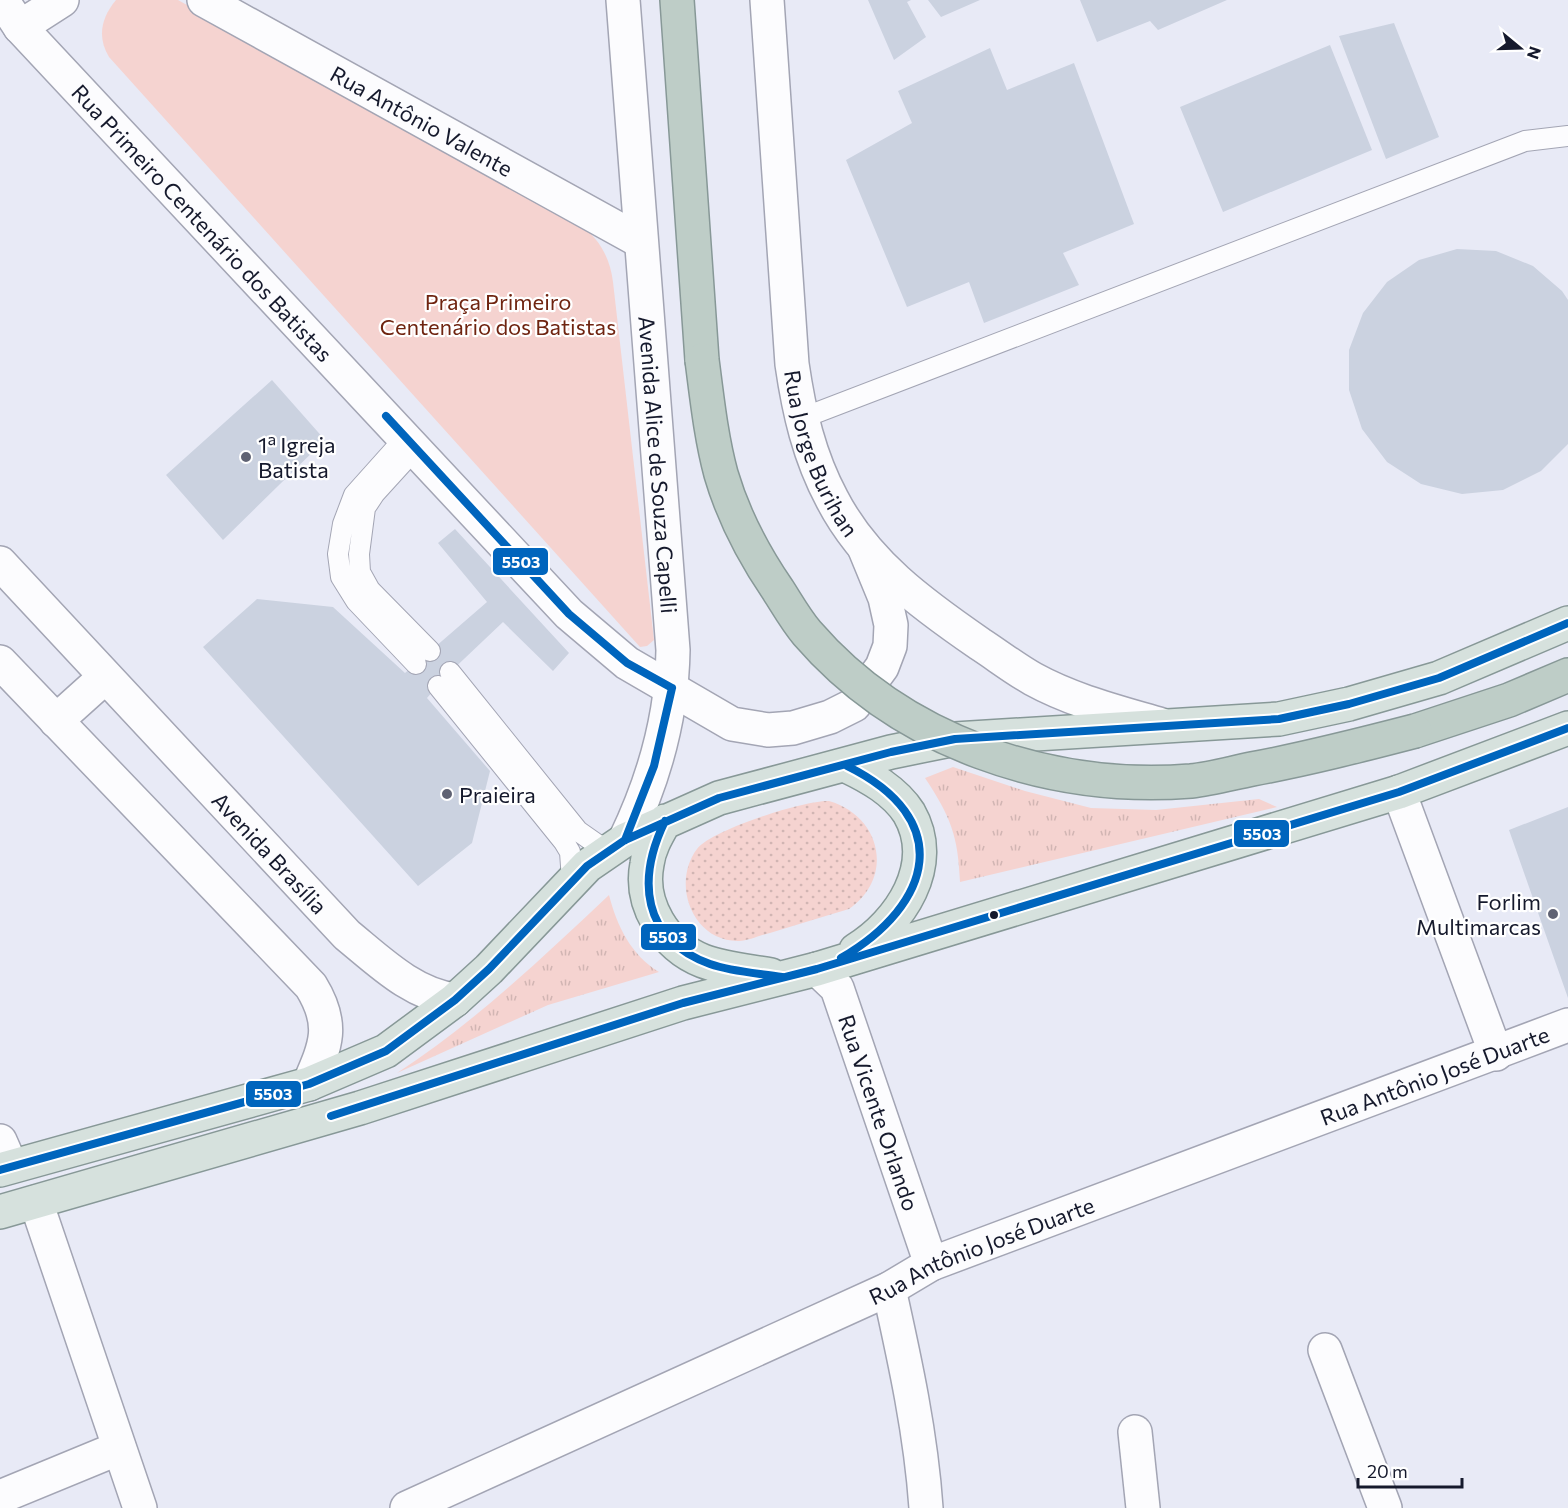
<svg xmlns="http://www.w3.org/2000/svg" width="1568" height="1508" viewBox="0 0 1568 1508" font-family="Commissioner,sans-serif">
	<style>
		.grass { fill: url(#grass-tufts) }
		.park { fill: #f5d3d0 }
		.garden { fill: url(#garden-dots) }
		.building { fill: #cbd2e0 }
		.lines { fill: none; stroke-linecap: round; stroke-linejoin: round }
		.lane-casing { stroke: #a3a5b4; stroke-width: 22 }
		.street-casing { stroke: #a3a5b4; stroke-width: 36 }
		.primary-casing { stroke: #879897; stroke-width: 36 }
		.highway-casing { stroke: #879897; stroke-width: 36 }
		.lane { stroke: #fcfcfe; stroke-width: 20 }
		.street { stroke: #fcfcfe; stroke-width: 33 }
		.primary { stroke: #d6e1dd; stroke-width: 33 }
		.highway { stroke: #becdc7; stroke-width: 33 }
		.highway-bridge-casing { stroke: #879897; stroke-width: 36; stroke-linecap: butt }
		.highway-bridge { stroke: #becdc7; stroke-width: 33 }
		.bus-1-casing { stroke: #fff; stroke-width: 12 }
		.bus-1 { stroke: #0065bd; stroke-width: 8 }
		.poi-dot { fill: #5f6273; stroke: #fff; stroke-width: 2 }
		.bus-dot { fill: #15192c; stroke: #fff; stroke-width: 2 }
		.labels { text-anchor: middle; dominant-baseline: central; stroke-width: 4.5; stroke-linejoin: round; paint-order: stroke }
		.street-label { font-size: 22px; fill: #15192c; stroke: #fff }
		.park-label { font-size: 22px; fill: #6f2410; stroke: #fff }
		.poi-label { font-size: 22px; fill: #15192c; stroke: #fff; text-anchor: start }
		.line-badge { stroke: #fff; stroke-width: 2 }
		.badge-label { font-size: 16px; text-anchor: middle; font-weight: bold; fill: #fff }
	</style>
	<defs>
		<pattern id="grass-tufts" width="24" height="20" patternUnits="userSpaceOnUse" patternTransform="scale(1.5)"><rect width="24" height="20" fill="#f5d3d0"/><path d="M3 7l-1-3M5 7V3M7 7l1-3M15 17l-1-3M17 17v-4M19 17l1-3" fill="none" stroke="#d1b5b3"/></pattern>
		<pattern id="garden-dots" width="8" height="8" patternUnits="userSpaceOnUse" patternTransform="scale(1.5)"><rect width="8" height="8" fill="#f5d3d0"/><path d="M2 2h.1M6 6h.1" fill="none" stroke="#d1b5b3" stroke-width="1.8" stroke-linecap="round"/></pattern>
	</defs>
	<rect width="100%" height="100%" fill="#e8eaf6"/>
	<path class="grass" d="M953 767 1025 791 1091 808 1156 810 1259 799 1277 807 960 882C958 836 951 817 925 778Z
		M609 895C617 926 631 955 659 972L548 1005 397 1073C475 1022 541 959 609 895Z"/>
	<path class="park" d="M116 0H178L581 225C600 240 610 258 613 282L654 640 647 646 640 647 109 57C97 37 101 18 116 0Z"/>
	<path class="garden" d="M829 801C881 816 895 877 849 909 822 917 796 925 770 933 760 935 748 941 739 941 692 942 671 883 697 849 712 830 804 800 829 801Z"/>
	<path class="building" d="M868 0H911L907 2 926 37 894 60Z
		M928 0H980L941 17Z
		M1080 0H1227L1158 30 1150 21 1097 42Z
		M1394 23 1439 137 1386 159 1339 36Z
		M1330 45 1372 150 1223 212 1180 107Z
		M990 48 1007 90 1074 63 1134 224 1063 253 1079 285 984 323 969 282 907 307 846 160 912 123 898 91Z
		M1457 249 1496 251 1533 266 1562 291 1568 300V444L1541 471 1503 490 1462 494 1421 484 1387 462 1362 429 1349 390V350L1363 313 1387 282 1419 260Z
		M272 380 325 440 223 540 166 475Z
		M455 529 569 653 553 671 503 622 445 677 427 698 490 771 472 843 418 886 203 647 257 599 333 607 405 673 487 602 438 543Z
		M1568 807V998L1509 830Z"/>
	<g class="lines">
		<g class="lane-casing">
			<path id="lane" d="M800 419 1525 141 1568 136
				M405 438 354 495 343 524 338 554 341 577 356 601 416 664
				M415 449 375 493 365 508 359 554 360 572 370 590 430 651
				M450 672 578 831 598 845 613 847
				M438 686 564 842 570 852 572 880"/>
		</g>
		<g class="street-casing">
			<g id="street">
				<path id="s1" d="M2 0 20 27 569 614 627 663 732 724 768 730 793 728 830 717 854 705 882 667 890 646 891 625 885 598 864 547"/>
				<path id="s2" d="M204 0 640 241"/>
				<path id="s3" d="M623 0 673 650C672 717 654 780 625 840"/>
				<path id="s4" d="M767 0 792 364C799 412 809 456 832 499 865 563 922 604 980 644 997 655 1015 669 1033 679 1073 701 1118 712 1162 725"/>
				<path d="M20 27 62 0"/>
				<path id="s5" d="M0 563 347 935C380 962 412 994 455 1000"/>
				<path d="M0 662 311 986C335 1025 326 1045 309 1084"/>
				<path d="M56 721 105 677"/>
				<path d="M1399 792 1496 1054"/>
				<path id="s6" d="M817 969 837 988 931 1264"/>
				<path d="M0 1141 11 1166"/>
				<path d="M36 1202 140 1508"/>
				<path d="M889 1289C905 1361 921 1434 926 1508"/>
				<path d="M1325 1350 1385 1508"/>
				<path d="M1135 1432 1143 1508"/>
				<path d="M0 1497 119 1448"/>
				<path id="s7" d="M407 1508 889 1289 931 1264 1568 1025"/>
			</g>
		</g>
		<g class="primary-casing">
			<path id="primary" d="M847 766C870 777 895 791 909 813 939 865 900 923 856 950
				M665 821C657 835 649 848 647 864 639 904 665 946 703 961 724 969 749 971 771 975
				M0 1170 309 1084 386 1051 455 1000 489 969 587 866 625 840 719 798 891 752 955 739 1279 719 1349 704 1439 678 1568 623
				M0 1212 360 1108 683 1003 817 969 1399 792 1568 728"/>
		</g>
		<g class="highway-casing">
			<path id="highway" d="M677 0 702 360
				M1415 731 1509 700 1568 675"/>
		</g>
		<use href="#lane" class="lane"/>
		<use href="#street" class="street"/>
		<use href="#primary" class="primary"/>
		<use href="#highway" class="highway"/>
		<g class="highway-bridge-casing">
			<path id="highway-bridge" d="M702 360C707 398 711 437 721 474 733 515 754 555 778 590 787 604 796 620 807 633 901 742 1049 792 1191 781 1211 779 1232 773 1252 769 1307 759 1361 745 1415 731"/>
		</g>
		<use href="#highway-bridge" class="highway-bridge"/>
		<g class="bus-1-casing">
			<path id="bus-1" d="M386 416 569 614 627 663 672 688
				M665 821C637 879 641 939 710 964 733 972 758 973 782 977
				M625 840 654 766 672 688
				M841 958C934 904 955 819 847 766
				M331 1116 683 1003 817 969 1399 792 1568 728
				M0 1170 309 1084 386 1051 455 1000 489 969 587 866 625 840 719 798 891 752 955 739 1279 719 1349 704 1439 678 1568 623"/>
		</g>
		<use href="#bus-1" class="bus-1"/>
	</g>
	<g class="poi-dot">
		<circle cx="246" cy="457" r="6"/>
		<circle cx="447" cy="794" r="6"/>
		<circle cx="1553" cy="914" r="6"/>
	</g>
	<circle class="bus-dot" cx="994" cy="915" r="5"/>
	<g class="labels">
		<g class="street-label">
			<text stroke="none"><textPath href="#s2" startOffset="249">Rua Antônio Valente</textPath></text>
			<text stroke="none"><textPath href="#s1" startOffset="300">Rua Primeiro Centenário dos Batistas</textPath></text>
			<text stroke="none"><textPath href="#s4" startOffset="459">Rua Jorge Burihan</textPath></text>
			<text stroke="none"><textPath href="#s3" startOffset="466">Avenida Alice de Souza Capelli</textPath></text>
			<text stroke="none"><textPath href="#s5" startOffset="396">Avenida Brasília</textPath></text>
			<text stroke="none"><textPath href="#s7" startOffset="1116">Rua Antônio José Duarte</textPath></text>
			<text stroke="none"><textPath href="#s6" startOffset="159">Rua Vicente Orlando</textPath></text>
			<text stroke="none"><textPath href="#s7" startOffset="630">Rua Antônio José Duarte</textPath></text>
		</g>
		<g class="park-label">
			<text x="498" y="301">Praça Primeiro<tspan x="498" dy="25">Centenário dos Batistas</tspan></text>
		</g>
		<g class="poi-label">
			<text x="258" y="444">1ª Igreja<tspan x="258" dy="25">Batista</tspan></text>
			<text x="459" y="794">Praieira</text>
			<text x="1541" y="901" text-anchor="end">Forlim<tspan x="1541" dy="25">Multimarcas</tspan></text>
		</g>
	</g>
	<g class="line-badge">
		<rect x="492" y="547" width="57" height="29" rx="6" fill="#0065bd"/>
		<rect x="1233" y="819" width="57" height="29" rx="6" fill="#0065bd"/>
		<rect x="640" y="923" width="57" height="28" rx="6" fill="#0065bd"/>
		<rect x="245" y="1080" width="57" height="28" rx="6" fill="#0065bd"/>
	</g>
	<g class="badge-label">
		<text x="521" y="568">5503</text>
		<text x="1262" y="840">5503</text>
		<text x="668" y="943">5503</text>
		<text x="273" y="1100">5503</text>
	</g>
	<g transform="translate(1520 48) rotate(109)" stroke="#ffffff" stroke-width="4.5" paint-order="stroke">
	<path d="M0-4.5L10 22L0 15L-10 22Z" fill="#15192c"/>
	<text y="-9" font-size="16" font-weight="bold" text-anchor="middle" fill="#15192c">N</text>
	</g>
	<path d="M1358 1478v9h104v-9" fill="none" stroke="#15192c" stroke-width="3"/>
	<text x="1367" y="1478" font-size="18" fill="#15192c" stroke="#ffffff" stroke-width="4.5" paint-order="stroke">20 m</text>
</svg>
